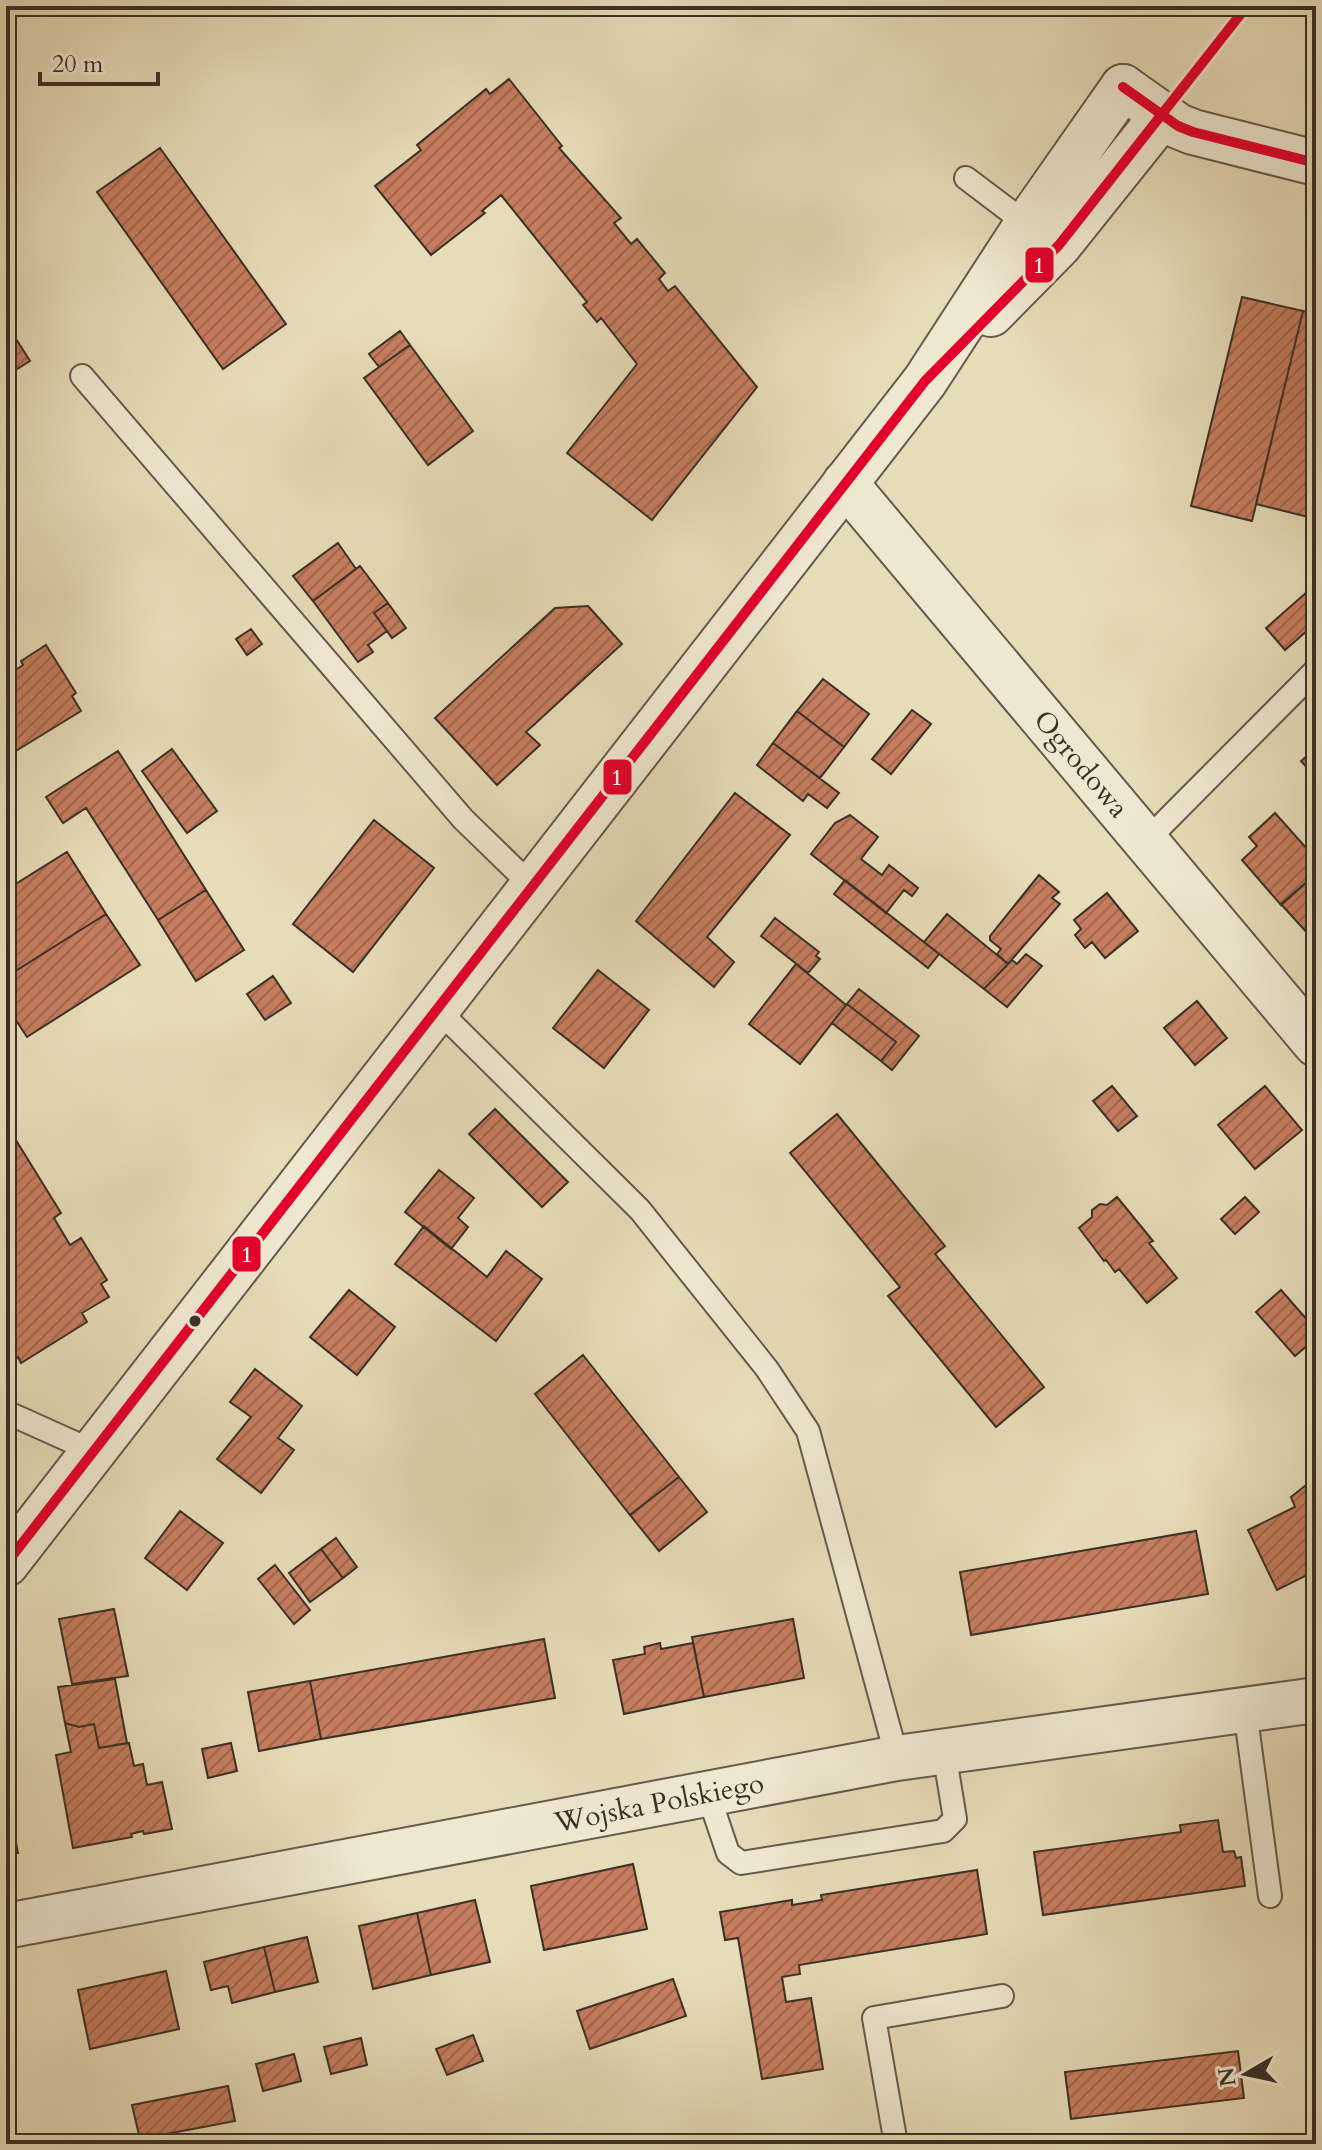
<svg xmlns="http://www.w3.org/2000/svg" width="1322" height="2150" viewBox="0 0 1322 2150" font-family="Cardo,serif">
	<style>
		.building { fill: url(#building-hatch); stroke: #3a3027; stroke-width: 2 }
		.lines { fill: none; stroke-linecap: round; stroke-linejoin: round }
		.service-casing { stroke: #655b4b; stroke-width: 26 }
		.minor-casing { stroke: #655b4b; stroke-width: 48 }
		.tertiary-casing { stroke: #655b4b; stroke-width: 48 }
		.service { stroke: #efe8d1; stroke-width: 22 }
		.minor { stroke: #efe8d1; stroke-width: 44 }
		.tertiary { stroke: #efe8d1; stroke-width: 44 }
		.bus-1-casing { stroke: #efe8d1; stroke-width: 16 }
		.bus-1 { stroke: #e4002b; stroke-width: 10 }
		.bus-dot { fill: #3a3027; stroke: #efe8d1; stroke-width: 3 }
		.labels { text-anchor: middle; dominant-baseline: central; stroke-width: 6; stroke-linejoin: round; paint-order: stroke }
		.street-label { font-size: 28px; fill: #3a3027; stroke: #efe8d1 }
		.line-badge { stroke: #efe8d1; stroke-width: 3 }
		.badge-label { font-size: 22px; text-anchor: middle; font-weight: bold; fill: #fff }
	</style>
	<defs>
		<pattern id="building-hatch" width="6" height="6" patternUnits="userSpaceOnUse" patternTransform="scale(2)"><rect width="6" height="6" fill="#c67d5f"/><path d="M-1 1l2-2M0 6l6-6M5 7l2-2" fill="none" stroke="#a2674e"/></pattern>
	</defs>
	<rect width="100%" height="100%" fill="#e7dcb8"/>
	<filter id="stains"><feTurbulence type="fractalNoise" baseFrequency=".0025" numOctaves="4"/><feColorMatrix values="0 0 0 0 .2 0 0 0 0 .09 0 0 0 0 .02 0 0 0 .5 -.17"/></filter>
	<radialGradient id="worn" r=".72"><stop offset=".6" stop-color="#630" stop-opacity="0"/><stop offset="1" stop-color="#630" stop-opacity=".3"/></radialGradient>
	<path class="building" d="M509 79 562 146 559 148 621 218 614 223 631 244 637 239 665 273 659 279 668 291 675 286 757 387 652 520 567 453 637 364 601 318 597 322 583 305 587 302 501 195 482 211 485 213 431 255 375 186 421 150 417 145 486 89 490 94Z
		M160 148 286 324 223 369 97 192Z
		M1242 297 1303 311 1252 521 1191 506Z
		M1303 311 1316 314V519L1256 504Z
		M6 323 30 361 6 376Z
		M400 331 410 345 379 367 369 354Z
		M410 345 473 431 428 465 364 378Z
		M338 543 356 569 313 601 293 576Z
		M360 566 388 603 374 613 387 631 368 645 373 652 358 662 313 601Z
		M1316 584V623L1285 650 1266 628Z
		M388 603 406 628 392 638 374 613Z
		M588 606 622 644 526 732 540 745 497 785 435 718 555 608Z
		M251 629 262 644 247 655 236 639Z
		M46 645 76 693 72 696 81 711 6 757V676L23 665 21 661Z
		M823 679 869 714 844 747 797 711Z
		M912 710 931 724 891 774 872 759Z
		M797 711 844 747 820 778 773 743Z
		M773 743 839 793 827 808 808 794 803 801 757 765Z
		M1316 748V778L1301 761Z
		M172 749 217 811 187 833 142 771Z
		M118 751 206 890 158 920 86 808 63 823 46 797Z
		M735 793 790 835 707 937 734 962 714 987 636 921Z
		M1275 813 1316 859V874L1281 905 1242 860 1257 846 1249 837Z
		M850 815 878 837 861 859 882 875 889 865 918 888 912 896 904 890 886 913 811 854 835 823Z
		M374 820 434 868 353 972 293 924Z
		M67 852 106 914 6 977V890Z
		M1039 875 1059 892 1052 898 1060 904 1008 964 997 954 1001 949 990 940V936Z
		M845 880 939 954 928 968 834 894Z
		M1309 880 1316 888V928L1309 935 1281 904Z
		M206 890 244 950 196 981 158 920Z
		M1107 893 1138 931 1105 958 1092 942 1085 948 1075 935 1081 929 1074 920Z
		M106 914 140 965 27 1037 6 1005V977Z
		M947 914 1008 964 984 989 924 942Z
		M775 918 819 952 816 956 820 959 808 973 761 936Z
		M1026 954 1042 966 1007 1007 984 989 1012 960 1017 964Z
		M796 964 846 1005 800 1064 749 1024Z
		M598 970 649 1010 604 1068 553 1028Z
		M273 976 291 1003 265 1020 247 994Z
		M859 989 919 1036 892 1070 881 1061 896 1042 847 1004Z
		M1197 1001 1227 1038 1195 1065 1164 1028Z
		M847 1004 896 1042 881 1061 832 1023Z
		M1112 1086 1137 1116 1118 1131 1093 1101Z
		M1265 1086 1302 1130 1255 1169 1218 1125Z
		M495 1109 568 1182 542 1207 469 1134Z
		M837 1114 945 1246 935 1254 1044 1387 996 1427 888 1296 900 1287 790 1153Z
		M6 1124 61 1213 54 1218 70 1245 81 1238 107 1280 101 1284 109 1297 82 1313 87 1322 21 1363 18 1357 6 1365V1294L12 1290 8 1284 16 1280 6 1264Z
		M439 1170 474 1198 458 1218 468 1227 451 1249 405 1212Z
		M1117 1197 1153 1241 1149 1243 1177 1278 1147 1303 1119 1269 1115 1272 1106 1260 1104 1261 1079 1228 1092 1217V1210L1100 1204 1107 1205Z
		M1245 1197 1259 1212 1235 1234 1221 1219Z
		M424 1226 487 1277 506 1251 542 1279 496 1341 395 1264Z
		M349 1290 395 1327 357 1375 310 1337Z
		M1281 1290 1316 1330V1338L1295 1356 1256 1312Z
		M583 1355 679 1477 630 1515 535 1394Z
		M255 1369 302 1406 278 1438 294 1450 261 1493 217 1459 251 1417 230 1402Z
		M679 1477 707 1512 659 1551 630 1515Z
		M1316 1477V1584L1311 1573 1277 1590 1248 1530 1295 1507 1291 1497Z
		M180 1511 223 1543 187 1590 145 1558Z
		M1196 1531 1208 1594 971 1635 960 1572Z
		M336 1538 357 1567 343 1578 321 1549Z
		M321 1549 343 1578 310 1602 289 1573Z
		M275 1565 310 1610 294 1624 258 1579Z
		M1316 1588V1606L1309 1592Z
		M114 1609 128 1676 72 1684 59 1619Z
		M793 1619 804 1678 704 1697 692 1637Z
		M544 1639 555 1698 321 1739 310 1681Z
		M660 1643 661 1649 693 1643 704 1697 624 1714 613 1660 645 1654 644 1647Z
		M115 1679 127 1743 99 1748 94 1724 79 1727 65 1723 58 1687Z
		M310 1681 321 1739 259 1751 248 1692Z
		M65 1723 79 1727 94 1724 99 1748 129 1743 134 1766 143 1764 147 1785 162 1782 172 1829 144 1834 143 1831 131 1834 132 1837 73 1848 56 1755 71 1752Z
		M231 1743 237 1771 208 1778 202 1749Z
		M6 1791 18 1853 6 1855Z
		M1218 1820 1223 1852 1234 1851 1236 1858 1241 1857 1245 1886 1043 1915 1034 1852 1181 1832 1180 1825Z
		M633 1864 647 1929 544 1950 531 1886Z
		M977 1870 987 1934 799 1965 800 1974 782 1977 786 2002 811 1998 823 2069 762 2079 738 1938 725 1940 720 1912 792 1900V1905L822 1900 821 1895Z
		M475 1900 490 1962 431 1975 417 1913Z
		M417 1913 431 1975 373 1989 359 1926Z
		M307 1937 318 1982 275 1992 264 1947Z
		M264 1947 275 1992 232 2003 228 1986 211 1990 204 1962Z
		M166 1971 179 2029 90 2049 78 1990Z
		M673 1979 686 2016 590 2049 577 2011Z
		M473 2035 483 2061 447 2075 436 2049Z
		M361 2038 367 2065 331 2074 324 2047Z
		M1238 2051 1244 2098 1071 2119 1065 2072Z
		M294 2054 301 2081 263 2091 256 2064Z
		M228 2086 235 2121 140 2139 132 2105Z"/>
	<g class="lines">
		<g class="service-casing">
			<path id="service" d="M966 178 1032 228
				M82 376 463 819 533 887
				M1146 841 1316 670
				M436 1008 640 1210 767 1369 808 1431 897 1758
				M6 1412 95 1452
				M1245 1710 1270 1896
				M708 1794 728 1853 741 1863 943 1831 955 1819 944 1752
				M896 2144 874 2018 1002 1996"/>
		</g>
		<g class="minor-casing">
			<path id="minor" d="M1123 87 1178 126 1193 132 1316 163
				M845 483 1316 1044"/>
		</g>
		<g class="tertiary-casing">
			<path id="tertiary" d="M991 314 1059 245 1163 115
				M6 1564 925 381 1027 224 1123 87
				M6 1926 897 1758 1316 1700"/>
		</g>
		<use href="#service" class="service"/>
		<use href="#minor" class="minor"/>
		<use href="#tertiary" class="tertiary"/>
		<g class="bus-1-casing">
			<path id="bus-1" d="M1123 87 1178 126 1193 132 1316 163
				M6 1564 925 381 1059 245 1247 6"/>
		</g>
		<use href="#bus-1" class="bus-1"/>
	</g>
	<circle class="bus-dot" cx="195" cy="1321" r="7"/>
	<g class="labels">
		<g class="street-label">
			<text transform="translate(1081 764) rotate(50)">Ogrodowa</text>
			<text transform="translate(659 1803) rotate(-11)">Wojska Polskiego</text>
		</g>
	</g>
	<g class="line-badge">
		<rect x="1024" y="246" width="31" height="38" rx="8" fill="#e4002b"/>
		<rect x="602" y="758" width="31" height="38" rx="8" fill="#e4002b"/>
		<rect x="231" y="1235" width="31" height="38" rx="8" fill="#e4002b"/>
	</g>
	<g class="badge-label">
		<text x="1039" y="273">1</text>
		<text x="617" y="785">1</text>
		<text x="247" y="1262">1</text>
	</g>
	<rect width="1322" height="2150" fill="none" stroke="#e7dcb8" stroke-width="32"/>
	<rect x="8" y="8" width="1306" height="2134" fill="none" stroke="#3a3027" stroke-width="4"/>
	<rect x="16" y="16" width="1290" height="2118" fill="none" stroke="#3a3027" stroke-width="2"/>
	<g transform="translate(1246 2074) rotate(261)" stroke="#efe8d1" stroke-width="6" paint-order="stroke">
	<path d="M0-6L14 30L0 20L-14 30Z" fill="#3a3027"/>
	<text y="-12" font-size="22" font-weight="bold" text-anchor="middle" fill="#3a3027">N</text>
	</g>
	<path d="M40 72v12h118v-12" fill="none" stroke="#3a3027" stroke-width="4"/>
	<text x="52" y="72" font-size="24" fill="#3a3027" stroke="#efe8d1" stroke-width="6" paint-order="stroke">20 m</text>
	<rect width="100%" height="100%" filter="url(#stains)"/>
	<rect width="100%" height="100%" fill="url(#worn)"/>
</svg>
